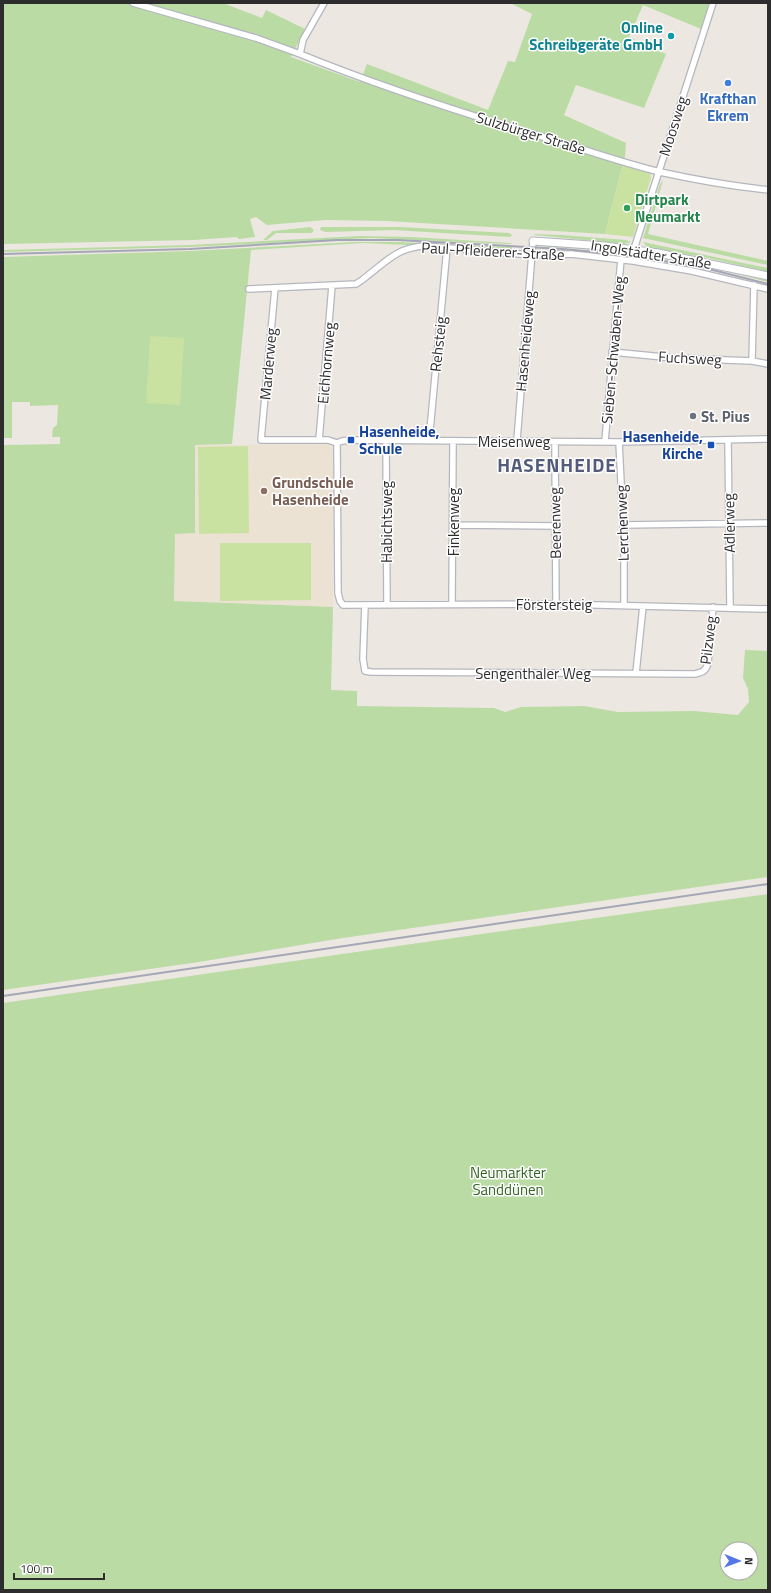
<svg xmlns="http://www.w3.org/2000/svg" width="771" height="1593" viewBox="0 0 771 1593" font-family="'Titillium Web',sans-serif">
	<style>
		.education { fill: #ece2d3 }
		.green { fill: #badca4; fill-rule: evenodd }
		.pitch { fill: #cae2a1 }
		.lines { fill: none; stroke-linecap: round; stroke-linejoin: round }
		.minor-casing { stroke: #b4b7bf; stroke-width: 8 }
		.tertiary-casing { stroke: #b4b7bf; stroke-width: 9 }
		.minor { stroke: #fff; stroke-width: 5.5 }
		.tertiary { stroke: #fff; stroke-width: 7 }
		.rail { stroke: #a4a7b5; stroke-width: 2 }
		.culture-dot { fill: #0f9aa8; stroke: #fff; stroke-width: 1.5 }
		.shop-dot { fill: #3f7fe0; stroke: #fff; stroke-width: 1.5 }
		.leisure-dot { fill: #2e9e5b; stroke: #fff; stroke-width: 1.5 }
		.worship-dot { fill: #6b7280; stroke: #fff; stroke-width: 1.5 }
		.transit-dot { fill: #1a4fb4; stroke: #fff; stroke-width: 1.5 }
		.education-dot { fill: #8d6e63; stroke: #fff; stroke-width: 1.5 }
		.labels { text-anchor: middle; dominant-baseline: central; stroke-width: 3; stroke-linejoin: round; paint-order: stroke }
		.culture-label { font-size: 15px; font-weight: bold; fill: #0d838f; stroke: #fff; text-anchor: end }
		.shop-label { font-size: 15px; font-weight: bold; fill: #366cbe; stroke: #fff }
		.street-label { font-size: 15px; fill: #2d2d2d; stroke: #fff }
		.leisure-label { font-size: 15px; font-weight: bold; fill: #27864d; stroke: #fff; text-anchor: start }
		.worship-label { font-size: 15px; font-weight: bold; fill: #5b616d; stroke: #fff; text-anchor: start }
		.transit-label { font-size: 15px; font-weight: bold; fill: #164399; stroke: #fff; text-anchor: start }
		.education-label { font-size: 15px; font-weight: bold; fill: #785e54; stroke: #fff; text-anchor: start }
		.park-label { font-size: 15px; fill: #346324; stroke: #fff }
		.district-label { font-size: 19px; font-weight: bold; letter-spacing: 1px; fill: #525b79; stroke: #fff }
	</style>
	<rect width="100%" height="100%" fill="#ede7e1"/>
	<path class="education" d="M327 444 331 446 333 450V607L174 601 175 533 195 532V445Z"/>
	<path class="green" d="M3 3H223L262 18 266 10 305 29 291 57 360 82 367 64 488 110 508 61 515 62 532 14 510 3H709L701 29 643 5 629 37 666 54 644 108 576 85 564 115 626 143 625 156 605 234 387 221 326 220 267 225 256 217 250 219 255 237 239 239 237 237 194 240 3 244Z
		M663 180 648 234 768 261V265L643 238 660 184Z
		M310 227 314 230 312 233H276L267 240H263L273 231Z
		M321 227H400L509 233 512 235 510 237 393 230 325 232 320 230Z
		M535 234 562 235 626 240 631 242 624 244 534 235Z
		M360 236 412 237 511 243 512 244 371 238 190 247 3 252V250L190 245Z
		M355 242H399L512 247V249L428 244 407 245 364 243 251 250 232 444 195 445V533L175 534 174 601 333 607 331 690 357 691V706L494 708 505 712 521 707 584 706 618 712 694 711 738 715 749 702 748 689 743 678 745 650 768 651V877L343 938 199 962 3 990V257L190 251ZM12 402H30V406L58 405 57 425 53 428 52 437H60V444L4 445V438H12Z
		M643 242 768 268V272L708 258 655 249 647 247Z
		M544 244C619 249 695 258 768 280V282C691 261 618 250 539 246Z
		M768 894V1590H3V1003L474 935ZM727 1549H751V1573H727Z"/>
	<path class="pitch" d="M623 164 647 171 650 173 651 178 633 237 605 234Z
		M150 336 184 338 180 405 146 403Z
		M248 446 249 533 199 534 198 447Z
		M220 543H311V600L220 601Z"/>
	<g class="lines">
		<g class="minor-casing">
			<path id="minor" d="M133 3 256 38 300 54
				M324 3 303 40 300 54C381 87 465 114 550 139 586 150 623 163 660 172 696 180 732 186 768 190
				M634 249 713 3
				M275 288 261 440H328L337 443 342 441 351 440 619 442 768 439
				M249 289 356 284 362 280C384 264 396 247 425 246L531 255 571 254 633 261 692 271 768 289
				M612 352 674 358 752 361 768 364
				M752 361 754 285
				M319 440 332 286
				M386 440 387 604
				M517 440 533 241
				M728 440 730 607
				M429 441 447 248
				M605 441 621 259
				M555 442 556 604
				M619 442 624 543V605
				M337 443 338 593 340 601 343 605 556 604 768 609
				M453 525 555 526
				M623 525 768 523
				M452 604 453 441
				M365 605 363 659 365 671 371 672 695 674C703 672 706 671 708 663L713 607
				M636 673 643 606"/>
		</g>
		<g class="tertiary-casing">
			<path id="tertiary" d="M533 241 605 246 658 253 768 276"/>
		</g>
		<use href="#minor" class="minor"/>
		<use href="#tertiary" class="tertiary"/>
		<path class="rail" d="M3 254 190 249 337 240H398L563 249 617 254 697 266 768 284
			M3 996 768 884"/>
	</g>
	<circle class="culture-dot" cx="671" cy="36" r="4"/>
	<circle class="shop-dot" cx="728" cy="83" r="4"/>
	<circle class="leisure-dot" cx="627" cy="208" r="4"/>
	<circle class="worship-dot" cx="693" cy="416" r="4"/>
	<g class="transit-dot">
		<rect x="347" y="436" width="8" height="8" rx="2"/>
		<rect x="707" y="441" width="8" height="8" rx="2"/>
	</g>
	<circle class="education-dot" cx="264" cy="491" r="4"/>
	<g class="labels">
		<g class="culture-label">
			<text x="663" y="27">Online<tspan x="663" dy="17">Schreibgeräte GmbH</tspan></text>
		</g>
		<g class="shop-label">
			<text x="728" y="98">Krafthan<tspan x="728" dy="17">Ekrem</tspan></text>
		</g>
		<g class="street-label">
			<text transform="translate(673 126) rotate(-72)">Moosweg</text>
			<text transform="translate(531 133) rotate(17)">Sulzbürger Straße</text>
			<text transform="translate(493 251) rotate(3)">Paul-Pfleiderer-Straße</text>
			<text transform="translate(651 254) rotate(9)">Ingolstädter Straße</text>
			<text transform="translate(525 341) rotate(-85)">Hasenheideweg</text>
			<text transform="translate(438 344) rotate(-84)">Rehsteig</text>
			<text transform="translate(613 350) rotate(-85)">Sieben-Schwaben-Weg</text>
			<text transform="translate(690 358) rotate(3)">Fuchsweg</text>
			<text transform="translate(326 363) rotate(-85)">Eichhornweg</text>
			<text transform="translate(268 364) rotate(-85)">Marderweg</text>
			<text x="514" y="441">Meisenweg</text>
			<text transform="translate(386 522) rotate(-90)">Habichtsweg</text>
			<text transform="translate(453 522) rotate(-90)">Finkenweg</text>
			<text transform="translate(555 523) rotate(-91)">Beerenweg</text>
			<text transform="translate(622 523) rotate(-92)">Lerchenweg</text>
			<text transform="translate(729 523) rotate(-91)">Adlerweg</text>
			<text x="554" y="604">Förstersteig</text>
			<text transform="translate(708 640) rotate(-83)">Pilzweg</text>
			<text x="533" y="673">Sengenthaler Weg</text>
		</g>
		<g class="leisure-label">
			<text x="635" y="199">Dirtpark<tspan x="635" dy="17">Neumarkt</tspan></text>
		</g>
		<g class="worship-label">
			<text x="701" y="416">St. Pius</text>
		</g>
		<g class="transit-label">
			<text x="359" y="431">Hasenheide,<tspan x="359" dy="17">Schule</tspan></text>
			<text x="703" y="436" text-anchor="end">Hasenheide,<tspan x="703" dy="17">Kirche</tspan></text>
		</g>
		<g class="education-label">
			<text x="272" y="482">Grundschule<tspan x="272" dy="17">Hasenheide</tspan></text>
		</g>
		<g class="park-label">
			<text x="508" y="1172">Neumarkter<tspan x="508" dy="17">Sanddünen</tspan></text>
		</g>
		<g class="district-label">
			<text x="557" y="464">HASENHEIDE</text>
		</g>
	</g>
	<rect width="771" height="1593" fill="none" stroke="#2d2d2d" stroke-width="8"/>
	<g transform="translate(739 1561) rotate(91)"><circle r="19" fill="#ffffff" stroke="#ababab"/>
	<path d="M0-3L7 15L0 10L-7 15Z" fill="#5578e6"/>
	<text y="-6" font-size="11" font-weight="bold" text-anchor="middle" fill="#2d2d2d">N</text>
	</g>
	<path d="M14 1573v6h90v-6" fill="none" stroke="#2d2d2d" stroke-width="2"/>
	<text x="20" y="1573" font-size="12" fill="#2d2d2d" stroke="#ffffff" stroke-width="3" paint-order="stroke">100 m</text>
</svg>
